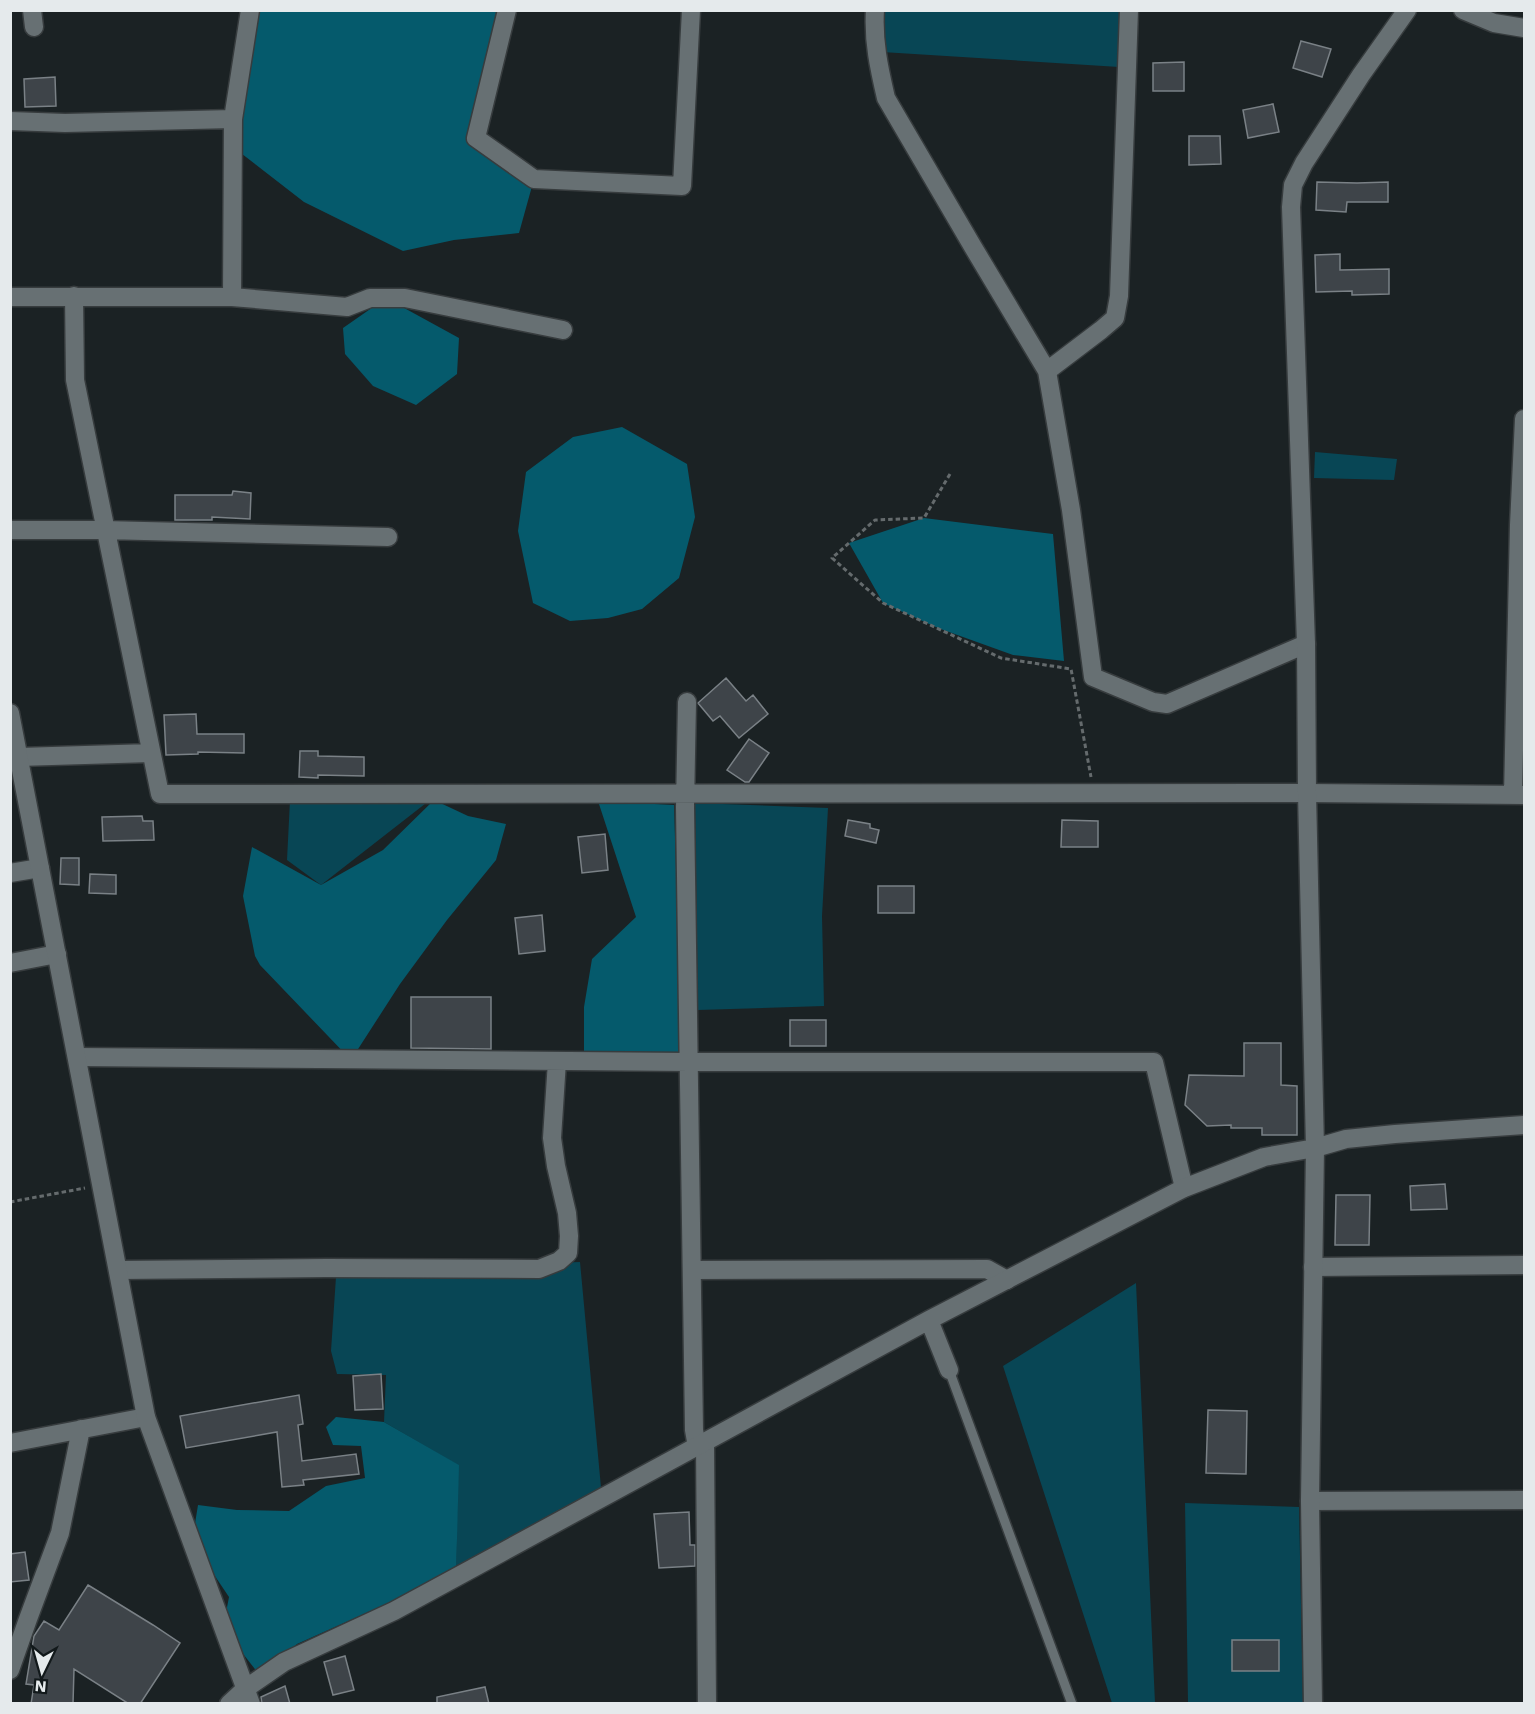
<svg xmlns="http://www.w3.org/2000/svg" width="1535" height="1714" viewBox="0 0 1535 1714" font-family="'Work Sans',sans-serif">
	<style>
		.green { fill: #084655 }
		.forest { fill: #055a6c }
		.building { fill: #3e4449; stroke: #7a8186; stroke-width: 1.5 }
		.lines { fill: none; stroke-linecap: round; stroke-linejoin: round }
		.lane-casing { stroke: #373c3e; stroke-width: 12 }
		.street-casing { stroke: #373c3e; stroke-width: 21 }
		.secondary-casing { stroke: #373c3e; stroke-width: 21 }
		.path { stroke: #656b6d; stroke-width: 3; stroke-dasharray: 4.5 3; stroke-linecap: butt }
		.lane { stroke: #677073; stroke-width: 9 }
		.street { stroke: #677073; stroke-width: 18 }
		.secondary { stroke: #677073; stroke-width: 18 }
	</style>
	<rect width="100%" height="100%" fill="#1b2224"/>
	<path class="green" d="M876 11H1121L1119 67 882 52Z
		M1315 452 1397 459 1394 480 1314 478Z
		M290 800H430L321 885 287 860Z
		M695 803 828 808 822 916 824 1006 698 1010Z
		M337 1262 380 1269 580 1262 602 1498 456 1576 458 1465 384 1422 386 1375 337 1374 331 1351Z
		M1136 1283 1155 1703H1112L1003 1366Z
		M1185 1503 1299 1507 1303 1703H1188Z"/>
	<path class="forest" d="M257 11H498L476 138 534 179 519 233 454 240 403 251 304 202 233 147Z
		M386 298 459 338 457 374 416 405 373 386 345 354 343 328Z
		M622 427 687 464 695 517 679 578 642 609 608 618 570 621 533 603 518 531 526 472 573 437Z
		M924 518 1053 534 1064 661 1013 655 938 628 883 603 849 543Z
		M434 800 468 816 506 824 496 860 447 920 400 984 351 1060 260 965 255 956 243 896 252 847 321 885 383 850Z
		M598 801 674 805 682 1054 584 1061V1007L592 959 636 917Z
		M336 1417 384 1422 459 1465 456 1576 373 1610 297 1644 261 1677 223 1628 229 1597 192 1542 198 1505 237 1510 289 1511 326 1486 365 1478 361 1446 333 1445 326 1427Z"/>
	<path class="building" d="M1301 41 1331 49 1322 77 1293 68Z
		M1184 62V91H1153V63Z
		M55 77 56 106 25 107 24 79Z
		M1273 104 1279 132 1248 138 1243 110Z
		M1189 136H1220L1221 164 1189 165Z
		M1317 182 1357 183 1388 182V202H1347L1346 212 1316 210Z
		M1340 254V270L1389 269V294L1352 295V291L1316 292 1315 255Z
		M233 491 251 493 250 519 212 517V520H175V495H232Z
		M726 678 746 701 753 695 768 714 739 738 720 716 713 721 698 703Z
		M196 714 197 734H244V753L198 752V754L166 755 164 715Z
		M749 739 769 753 749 782H745L727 770Z
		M300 751H318V756L364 757V776L318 775V778L299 777Z
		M142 816 143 821H153L154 840 103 841 102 817Z
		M848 820 870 824V828L879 830 876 843 845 836Z
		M1062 820 1098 821V847H1061Z
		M605 834 608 870 582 873 578 837Z
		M61 858H79V885L60 884Z
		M90 874 116 875V894L89 893Z
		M878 886H914V913H878Z
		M542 915 545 951 519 954 515 918Z
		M411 997H491V1049L411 1048Z
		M790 1020H826V1046H790Z
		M1244 1043H1281V1085L1297 1086V1135H1262V1128H1231V1125L1207 1126 1185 1105 1189 1075 1244 1076Z
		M1445 1184 1447 1209 1411 1210 1410 1186Z
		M1336 1195H1370L1369 1245H1335Z
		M381 1374 383 1409 355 1410 353 1376Z
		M299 1395 303 1424 298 1425 302 1461 356 1454 359 1474 303 1480 304 1485 282 1487 277 1432 186 1448 180 1416Z
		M1208 1410 1247 1411 1246 1474 1206 1473Z
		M689 1512 690 1545H695V1566L659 1568 654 1514Z
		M25 1552 29 1580 10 1582V1554Z
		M88 1585 153 1625 180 1643 140 1704H129L74 1669 73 1704H31L34 1685 26 1684 34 1636 44 1621 59 1630Z
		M1232 1640H1279V1671H1232Z
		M345 1656 354 1690 333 1695 324 1662Z
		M285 1686 290 1704H262L261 1697Z
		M485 1687 489 1704H437V1697Z"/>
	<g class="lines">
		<g class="lane-casing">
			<path id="lane" d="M949 1370 1072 1704"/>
		</g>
		<g class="street-casing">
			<path id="street" d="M32 10 34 27
				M507 10 476 138 534 179 682 186 691 10
				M875 10C873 41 879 68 886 98L973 247 1047 371 1071 510 1093 677 1153 702 1167 704 1306 644
				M1463 10 1494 23 1524 28
				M10 121 65 123 233 119
				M74 296 75 380 160 794 1307 793 1524 795
				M10 297H232L347 307 370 298H405L563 330
				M232 297 233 119 250 10
				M1047 371 1101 330 1115 318 1119 296 1129 10
				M10 530H104L388 537
				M687 702 685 807 694 1430 697 1447
				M19 757 151 753
				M1513 795 1519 525 1524 419
				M10 873 40 868
				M10 963 57 954
				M77 1057 689 1062H1154L1184 1188
				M1313 1267 1524 1265
				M118 1270 326 1268 539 1269 559 1261 568 1253 569 1236 567 1213 556 1166 552 1138 557 1061
				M692 1270 987 1269 1007 1280
				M10 1443 146 1417
				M705 1443 707 1704
				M1310 1501 1524 1500
				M10 1670 28 1619 60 1533 81 1429"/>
		</g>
		<g class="secondary-casing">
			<path id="secondary" d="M10 713 146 1417 251 1704
				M929 1320 949 1370
				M229 1704 245 1689 284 1662 394 1611 929 1320 1184 1188 1264 1157 1315 1148 1346 1139 1395 1134 1524 1125
				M1313 1704 1310 1501 1315 1148 1307 793 1306 644 1291 207 1293 185 1304 163 1361 75 1407 10"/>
		</g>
		<path class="path" d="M950 474 924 518 875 520 832 558 883 603 1001 658 1071 669 1091 777
			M10 1202 85 1188"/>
		<use href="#lane" class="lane"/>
		<use href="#street" class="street"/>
		<use href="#secondary" class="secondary"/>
	</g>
	<rect width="1535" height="1714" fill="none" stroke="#e5eaec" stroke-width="24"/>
	<g transform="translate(42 1672) rotate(185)" stroke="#12191b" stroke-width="4.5" paint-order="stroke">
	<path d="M0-4.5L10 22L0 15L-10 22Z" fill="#e5eaec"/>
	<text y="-9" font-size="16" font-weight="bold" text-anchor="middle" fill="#e5eaec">N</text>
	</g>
</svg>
